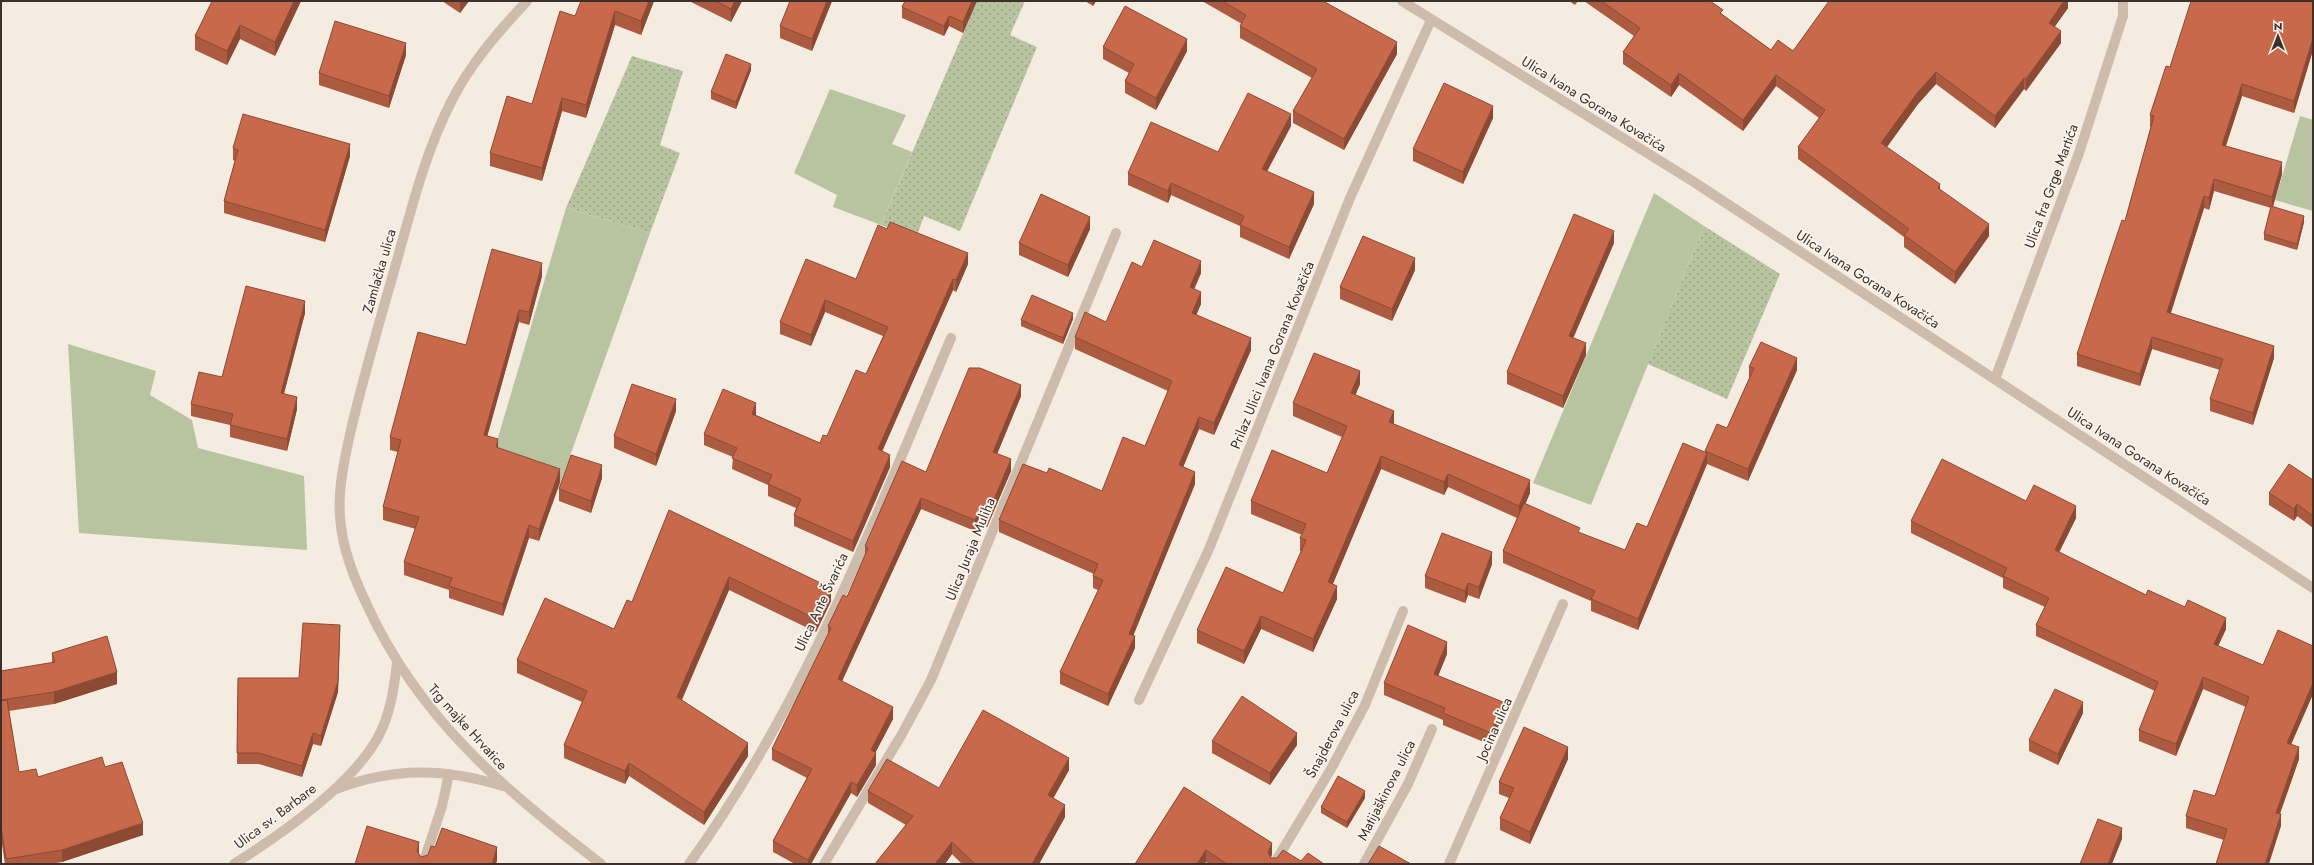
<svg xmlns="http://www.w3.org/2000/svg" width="2314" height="865" viewBox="0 0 2314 865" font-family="Jost,sans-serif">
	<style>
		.grass { fill: #b8c4a0 }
		.garden { fill: url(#garden-dots) }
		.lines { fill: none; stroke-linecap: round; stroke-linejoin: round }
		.minor { stroke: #cdbbac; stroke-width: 10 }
		.tertiary { stroke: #cdbbac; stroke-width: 10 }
		.wall { fill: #ac5a40 }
		.shaded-wall { fill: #8c4a34 }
		.building { fill: #c8694b; stroke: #8c4a34 }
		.labels { text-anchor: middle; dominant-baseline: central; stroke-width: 3.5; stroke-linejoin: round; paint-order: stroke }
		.street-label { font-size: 14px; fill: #3b302b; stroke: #fbf5ee }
	</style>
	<defs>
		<pattern id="garden-dots" width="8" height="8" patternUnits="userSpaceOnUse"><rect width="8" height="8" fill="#b8c4a0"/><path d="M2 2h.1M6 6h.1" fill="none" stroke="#97a083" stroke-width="1.8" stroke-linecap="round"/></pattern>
	</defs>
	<rect width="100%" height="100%" fill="#f4ebe1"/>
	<path class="grass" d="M830 89 906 115 892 144 912 152 881 225 833 207 837 195 794 173Z
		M2300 116 2313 120V211L2275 200Z
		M1654 193 1704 226 1591 505 1533 483Z
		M566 208 650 233 552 506 520 496 496 460 497 441Z
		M68 344 156 371 150 395 192 420 198 448 304 476 307 550 79 533Z"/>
	<path class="garden" d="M977 1H1025L1010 35 1037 47 960 231 924 216 916 238 881 225Z
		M632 56 683 71 660 145 680 153 650 233 566 208Z
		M1704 226 1780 274 1727 399 1648 364Z"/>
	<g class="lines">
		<path class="minor" d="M1402 1 1694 182 2313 588
			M1995 379 2079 153 2123 16V1
			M1139 700 1209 549 1350 198 1431 20
			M336 789C394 767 444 768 503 786
			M234 864C280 835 350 786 377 739 390 716 394 689 397 663
			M423 864 442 806 449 774
			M689 864C805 704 875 518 951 338
			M824 864 902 734 931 680 1116 233
			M1274 864 1331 769 1365 705 1403 611
			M1364 864 1408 784 1432 729
			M1449 864 1563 604"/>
		<path class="tertiary" d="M527 1C499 31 470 64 451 102 423 157 409 219 392 278 377 330 362 382 350 434 346 453 341 474 340 494 337 534 350 570 367 605 419 719 504 789 601 864"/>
	</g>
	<path class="wall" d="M301 1 275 56 240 39 227 65 195 50V36Z
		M442 1H469L460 13Z
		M654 1 641 35 615 25 586 118 562 111 542 181 490 166V153L532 104 575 16Z
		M689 1H742L731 22Z
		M790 1H832L812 51 780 38V26Z
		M905 1H977L963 33 949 26 944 36 902 18V7Z
		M1085 1H1096L1093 6Z
		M1202 1H1323L1397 54 1344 150 1293 123V111L1312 78 1240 38V26L1242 24Z
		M1569 1H1578L1575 5Z
		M1584 1H1710L1723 15 1771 50 1793 51 2068 1V8L2054 27 2061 43 2026 91 2024 89 1995 128 1936 84 1918 104 1887 147 1940 190 1989 236 1955 284 1904 247V237L1798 159V147L1819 118 1776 86 1743 131 1679 85 1671 97 1623 64V52L1634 36Z
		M2313 1V50L2294 113 2242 96 2226 146 2282 174 2273 207 2304 222 2297 250 2264 240V234L2271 208 2214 191 2209 210 2204 208 2171 313 2274 358 2253 425 2210 411V399L2220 370 2152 349 2140 386 2077 366V354L2125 221 2151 127H2150V115L2170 67Z
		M1103 47 1187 51 1156 110 1125 93V81L1129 73 1103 59Z
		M406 55 389 108 319 85V73Z
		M751 70 736 109 711 99V92Z
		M1493 118 1463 184 1413 161V149Z
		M1291 126 1267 171 1314 204 1289 259 1240 237V226L1171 195 1168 203 1128 185V173L1218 152Z
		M233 148 350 156 325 242 224 213V201L235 161 233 160Z
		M1090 229 1068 277 1019 255V243Z
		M1614 243 1573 338 1586 355 1563 408 1507 384V372Z
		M968 264 956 292 953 290 882 451 890 467 853 552 794 526V515L796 508 768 496V485L732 469 733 457 704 445V434L756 415 820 443 827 436 866 374 883 336 825 312 811 346 780 334V322L856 279Z
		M1142 267 1201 273 1194 289 1201 304 1196 315 1251 350 1214 435 1199 429 1183 467 1195 484 1133 636 1135 648 1108 706 1060 684V672L1098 590 1093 588V576L1094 574 999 532V520L1047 473 1102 491 1145 446 1168 391 1075 349V337L1106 322Z
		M1415 270 1392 321 1340 299V287Z
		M542 276 529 325 519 322 487 436 498 448 560 482 539 541 529 538 503 616 449 598V590L404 575V562L416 529 383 520V507L398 452 390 450V437L466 345Z
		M305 313 284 393 297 409 287 451 230 437V425L191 416V404L222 377Z
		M1073 319 1063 344 1021 326V320Z
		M1749 367 1797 370 1748 481 1707 464 1638 630 1591 611V601L1503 563V551L1517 518 1448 487 1444 495 1381 469 1333 584 1337 599 1313 652 1261 629 1244 664 1197 643V630L1283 593 1301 551H1300V538L1302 535 1251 514V501L1327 473 1342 437 1293 416V403L1360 384 1355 395 1394 424 1530 493 1525 504 1580 533 1625 550 1647 527 1705 452V451L1727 428 1749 379Z
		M1021 396 997 454 1011 471 987 527 979 523 975 531 921 509 842 681 893 719 875 753 876 765 857 797 851 793 811 864H795L773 852V841L807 778 772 760V749L828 635V626L847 597 865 555V546L926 472Z
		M676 411 656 466 614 448V436Z
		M602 478 591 513 559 501V489Z
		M2313 480V528L2297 516 2294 521 2269 505V493Z
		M2026 501 2076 518 2059 552 2146 595 2226 629 2218 646 2263 665 2313 646V694L2291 744 2299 759 2280 814 2281 826 2224 840 2186 828V816L2215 796 2246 707 2203 689 2176 756 2139 741V730L2155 691 2036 636V625L2045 607 2003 588V578L1911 533V521Z
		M669 510 831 601 816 632 729 590 682 700 748 756 704 825 629 776 625 784 564 758V745L582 702 517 673V660L614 629 632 602Z
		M1492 564 1479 599 1468 595 1465 603 1425 588V576Z
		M340 635 338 692 321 746 313 744 302 777 259 764H237L238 678H299Z
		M52 653 117 684 54 704 9 711 19 772 38 777 105 767 143 835 62 862 51 864H5L1 838V671L52 663Z
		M1447 654 1438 676 1503 714 1491 745 1443 725V720L1384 695V683Z
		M2083 713 2058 765 2029 751V740Z
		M1212 741 1297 745 1270 785 1212 753Z
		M1568 759 1530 844 1500 830V818L1509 798 1499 794V782Z
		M1069 770 1053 798 1065 817 1039 864H962L952 854 945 864H875L906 825 868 803V791L939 788Z
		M1184 787 1272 854 1271 858 1324 864H1209L1206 862 1204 864H1135Z
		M1365 798 1347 828 1321 813V807Z"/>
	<path class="shaded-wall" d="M294 1H301L275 56V42Z
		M460 1H469L460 13Z
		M649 1H654L641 35V21Z
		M735 1H742L731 22V9Z
		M827 1H832L812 51V39Z
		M972 1H977L963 33V22Z
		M1093 1H1096L1093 6Z
		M2064 1H2068V8L2049 35V23Z
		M615 11V25L586 118V105Z
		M949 16V26L944 36V26Z
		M240 25V39L227 65V51Z
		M2061 31V43L2026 91V79Z
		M2313 38V50L2294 113V101Z
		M1187 39V51L1156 110V98Z
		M1397 42V54L1344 150V139Z
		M406 43V55L389 108V96Z
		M751 64V70L736 109V102Z
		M1936 72V84L1918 104 1881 155V143L1918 92Z
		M1679 73V85L1671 97V85Z
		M1776 75V86L1743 131V120Z
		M2024 78V89L1995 128V116Z
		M2242 84V96L2222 157V145Z
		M562 98V111L542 181V168Z
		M1493 106V118L1463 184V172Z
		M1291 114V126L1262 181V169Z
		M350 144V156L325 242V230Z
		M2282 162V174L2272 209V197Z
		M2214 179V191L2209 210V198Z
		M1171 183V195L1168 203V191Z
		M1940 184V196L1938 188Z
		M1314 192V204L1289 259V247Z
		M2204 196V208L2167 324V312Z
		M2304 216V222L2297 250V244Z
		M1090 217V229L1068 277V265Z
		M1989 224V236L1955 284V272Z
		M1614 231V243L1569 348V336Z
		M968 253V264L956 292V280Z
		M1415 258V270L1392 321V309Z
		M1201 261V273L1190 299V287Z
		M542 263V276L529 325V312Z
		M953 279V290L878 461V449Z
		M1201 292V304L1192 325V313Z
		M825 300V312L811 346V335Z
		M305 301V313L281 405V393Z
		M519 310V322L484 448V435Z
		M1073 313V319L1063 344V338Z
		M2152 337V349L2140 386V374Z
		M1251 338V350L1214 435V423Z
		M1586 343V355L1563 408V396Z
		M2274 346V358L2253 425V413Z
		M1797 358V370L1748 481V469Z
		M1360 371V384L1351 406V393Z
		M1021 385V396L993 464V452Z
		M297 397V409L287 451V439Z
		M676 399V411L656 466V454Z
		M756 403V415L752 425V414Z
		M1394 411V424L1389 435V422Z
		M1199 417V429L1179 477V465Z
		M498 439V452L496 447Z
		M1707 453V464L1638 630V619Z
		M890 455V467L853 552V541Z
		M1381 456V469L1328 595V582Z
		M1011 459V471L987 527V516Z
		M602 465V478L591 513V501Z
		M560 469V482L539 541V529Z
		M1195 472V484L1129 646V634Z
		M1448 474V487L1444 495V482Z
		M1530 480V493L1519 519V506Z
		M921 498V509L838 690V679Z
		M2297 504V516L2294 521V509Z
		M2076 506V518L2055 561V550Z
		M979 512V523L975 531V520Z
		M529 525V538L503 616V604Z
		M1492 552V564L1479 599V587Z
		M729 577V590L677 710V697Z
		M1468 583V595L1465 603V591Z
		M1337 586V599L1313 652V639Z
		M831 588V601L816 632V619Z
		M1261 616V629L1244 664V651Z
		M2226 618V629L2214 655V644Z
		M340 625 338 692 321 746V736Z
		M1135 636V648L1108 706V694Z
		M1447 642V654L1434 686V674Z
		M117 672V684L54 704V692Z
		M2203 677V689L2176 756V744Z
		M2313 683V694L2287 754V743Z
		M1503 702V714L1491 745V733Z
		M2083 702V713L2058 765V754Z
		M893 707V719L871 761V750Z
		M313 733V744L302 777V766Z
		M1297 733V745L1270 785V773Z
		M748 743V756L704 825V812Z
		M1568 747V759L1530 844V832Z
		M2299 747V759L2276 824V813Z
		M876 753V765L857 797V785Z
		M1069 758V770L1048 808V795Z
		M629 763V776L625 784V771Z
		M851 782V793L811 864H808V860Z
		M1365 791V798L1347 828V822Z
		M1065 805V817L1039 864H1032Z
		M2281 814V826L2269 864H2265Z
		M143 823V835L62 862V850Z
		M2122 828V839L2112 864H2108Z
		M419 842V856L417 851Z
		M952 842V854L945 864H935Z
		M1272 843V854L1268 864V852Z
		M497 847V861L496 864H492Z
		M1206 850V862L1204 864H1197Z"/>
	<path class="building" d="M212 1H294L275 42 240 25 227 51 195 36Z
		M581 1H649L641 21 615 11 586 105 562 98 542 168 490 153 507 96 532 104 560 11 575 16Z
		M716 1H735L731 9Z
		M790 1H827L812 39 780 26Z
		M905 1H972L963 22 949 16 944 26 902 7Z
		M1222 1H1323L1397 42 1344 139 1293 111 1317 69 1240 26 1246 15Z
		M1601 1H1710L1723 10 1720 13 1771 50 1778 40 1793 51 1829 1H2064L2049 23 2061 31 2026 79 2024 78 1995 116 1936 72 1918 92 1881 143 1940 184 1938 188 1989 224 1955 272 1904 235 1909 229 1798 147 1825 110 1776 75 1743 120 1679 73 1671 85 1623 52 1640 28Z
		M2191 1H2313V38L2294 101 2242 84 2222 145 2282 162 2272 197 2214 179 2209 198 2204 196 2167 312 2274 346 2253 413 2210 399 2223 359 2152 337 2140 374 2077 354 2122 220 2125 221 2154 116 2150 115 2166 66 2170 67Z
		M1125 6 1187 39 1156 98 1125 81 1134 64 1103 47Z
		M335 21 406 43 389 96 319 73Z
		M726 54 751 64 736 102 711 92Z
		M1444 83 1493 106 1463 172 1413 149Z
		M1248 93 1291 114 1262 169 1314 192 1289 247 1240 225 1244 216 1171 183 1168 191 1128 173 1151 122 1218 152Z
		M243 114 350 144 325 230 224 201 238 150 233 148Z
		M1041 194 1090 217 1068 265 1019 243Z
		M2271 206 2304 216 2297 244 2264 234Z
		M1574 214 1614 231 1569 336 1586 343 1563 396 1507 372Z
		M890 222 968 253 956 280 953 279 878 449 890 455 853 541 794 515 801 499 768 484 772 475 732 458 737 448 704 434 723 389 756 403 752 414 820 443 823 435 827 436 856 370 866 374 888 327 825 300 811 335 780 322 806 259 856 279 878 225 887 229Z
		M1363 236 1415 258 1392 309 1340 287Z
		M1154 240 1201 261 1190 287 1201 292 1192 313 1251 338 1214 423 1199 417 1179 465 1195 472 1129 634 1135 636 1108 694 1060 672 1103 580 1093 576 1098 564 999 520 1023 464 1047 473 1049 468 1102 491 1123 437 1145 446 1172 381 1075 337 1085 312 1106 322 1132 262 1142 267Z
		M492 249 542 263 529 312 519 310 484 435 498 439 496 447 560 469 539 529 529 525 503 604 449 586 452 578 404 562 419 517 383 507 401 440 390 437 418 332 466 345Z
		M246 286 305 301 281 393 297 397 287 439 230 425 233 414 191 404 199 372 222 377Z
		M1032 295 1073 313 1063 338 1021 320Z
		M1761 342 1797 358 1748 469 1705 451 1717 424 1727 428 1754 368 1749 367Z
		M1314 353 1360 371 1351 393 1394 411 1389 422 1530 480 1519 506 1448 474 1444 482 1381 456 1328 582 1337 586 1313 639 1261 616 1244 651 1197 630 1226 567 1283 593 1306 540 1300 538 1306 524 1251 501 1272 450 1327 473 1347 426 1293 403Z
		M969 368H980L1021 385 993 452 1011 459 987 516 979 512 975 520 921 498 838 679 893 707 871 750 876 753 857 785 851 782 808 860 773 841 812 769 772 749 831 628 828 626 843 595 847 597 868 548 865 546 902 461 926 472Z
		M632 384 676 399 656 454 614 436Z
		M1683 443 1707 453 1638 619 1591 599 1595 591 1503 551 1524 503 1580 528 1578 532 1625 550 1637 523 1647 527Z
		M571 455 602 465 591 501 559 489Z
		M1942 459 2026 501 2034 485 2076 506 2055 550 2146 595 2148 590 2185 607 2188 600 2226 618 2214 644 2263 665 2278 630 2313 646V683L2287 743 2299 747 2276 813 2281 814 2265 864H2216L2227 829 2186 816 2194 790 2215 796 2249 697 2203 677 2176 744 2139 730 2158 682 2036 625 2049 598 2003 576 2007 568 1911 521Z
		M2289 464 2313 480V516L2297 504 2294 509 2269 493Z
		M669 510 831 588 816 619 729 577 677 697 748 743 704 812 629 763 625 771 564 745 587 691 517 660 545 598 614 629 627 600 632 602Z
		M1442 533 1492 552 1479 587 1468 583 1465 591 1425 576Z
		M303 623 340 625 338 681 321 736 313 733 302 766 259 753H237L238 678H299Z
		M1408 625 1447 642 1434 674 1503 702 1491 733 1443 713 1445 708 1384 683Z
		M107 636 117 672 54 692 1 700V671L55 662 52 653Z
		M2055 689 2083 702 2058 754 2029 740Z
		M1242 696 1297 733 1270 773 1212 741Z
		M7 700 19 772 36 769 38 777 102 757 105 767 122 762 143 823 62 850 6 859 1 826V701Z
		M983 710 1069 758 1048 795 1065 805 1032 864H975L952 842 935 864H875L913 816 868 791 887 759 939 788Z
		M1524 727 1568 747 1530 832 1500 818 1514 788 1499 782Z
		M1338 776 1365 791 1347 822 1321 807Z
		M1184 787 1272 843 1268 852 1271 858H1277L1283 850 1301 861 1308 853 1324 864H1227L1206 850 1197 864H1135Z
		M2098 819 2122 828 2108 864H2080Z
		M367 826 419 842 417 851 421 857 428 855 431 846 435 847 442 828 497 847 492 864H355Z
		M1379 846 1411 864H1368Z"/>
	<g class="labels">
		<g class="street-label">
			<text transform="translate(1594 104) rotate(32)">Ulica Ivana Gorana Kovačića</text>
			<text transform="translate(2051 186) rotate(-70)">Ulica fra Grge Martića</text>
			<text transform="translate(379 271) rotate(-74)">Zamlačka ulica</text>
			<text transform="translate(1868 279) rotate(33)">Ulica Ivana Gorana Kovačića</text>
			<text transform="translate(1272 355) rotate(-68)">Prilaz Ulici Ivana Gorana Kovačića</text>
			<text transform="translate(2139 456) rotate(33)">Ulica Ivana Gorana Kovačića</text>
			<text transform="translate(970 549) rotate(-68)">Ulica Juraja Muliha</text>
			<text transform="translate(821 602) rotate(-65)">Ulica Ante Švarića</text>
			<text transform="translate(468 727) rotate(48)">Trg majke Hrvatice</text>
			<text transform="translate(1494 729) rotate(-66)">Jocina ulica</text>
			<text transform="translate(1332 734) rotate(-62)">Šnajderova ulica</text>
			<text transform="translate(1386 790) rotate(-63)">Matijaškinova ulica</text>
			<text transform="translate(275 816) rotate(-37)">Ulica sv. Barbare</text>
		</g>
	</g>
	<rect width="2314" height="865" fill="none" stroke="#3b302b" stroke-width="4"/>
	<g transform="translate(2278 36)" stroke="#fbf5ee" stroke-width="3" paint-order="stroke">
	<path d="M0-3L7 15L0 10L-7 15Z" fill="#3b302b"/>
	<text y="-6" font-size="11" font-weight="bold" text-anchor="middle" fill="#3b302b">N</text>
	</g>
</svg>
